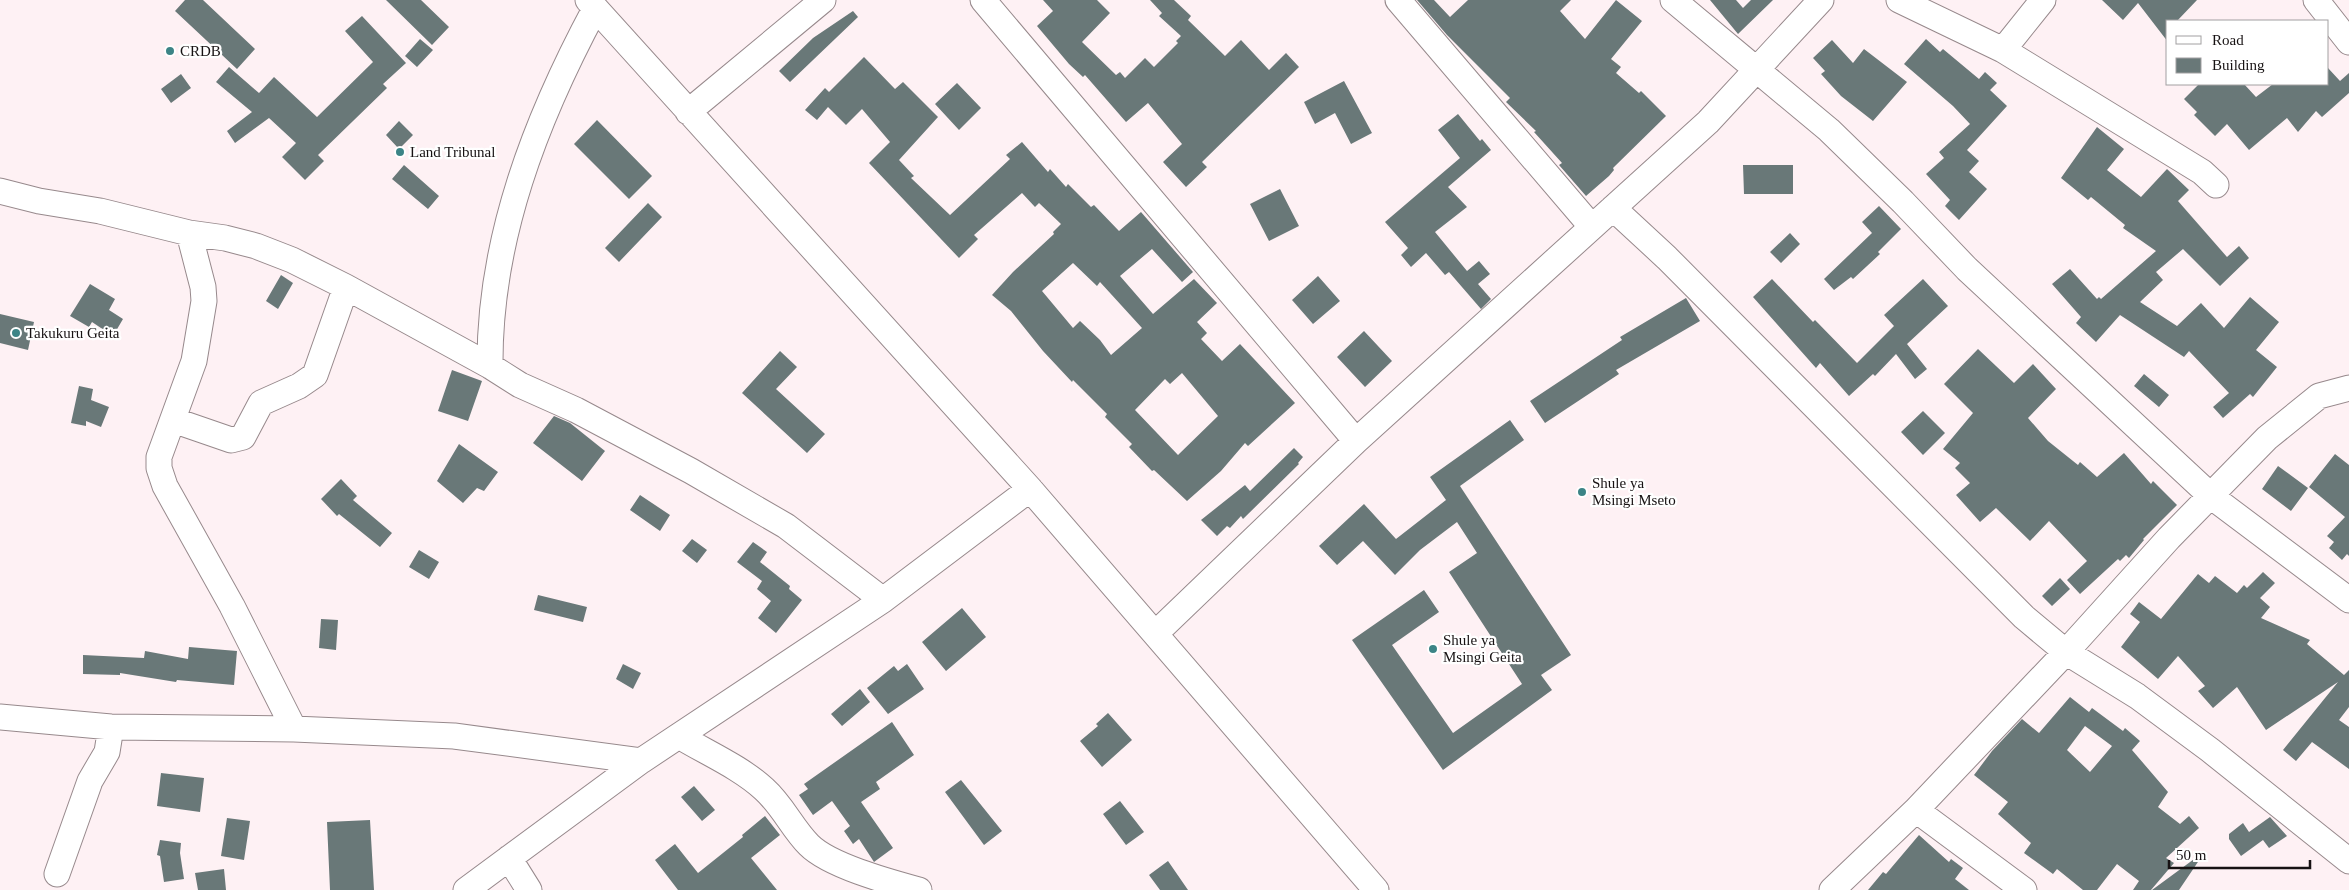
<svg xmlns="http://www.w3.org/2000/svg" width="2349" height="890" viewBox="0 0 2349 890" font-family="Georgia,serif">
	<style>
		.building { fill: #697878; fill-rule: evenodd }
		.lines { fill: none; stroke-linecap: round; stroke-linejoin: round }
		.minor-casing { stroke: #97898c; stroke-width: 27 }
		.minor { stroke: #fff; stroke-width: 25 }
		.poi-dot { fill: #3c8486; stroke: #fff; stroke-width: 2 }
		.labels { text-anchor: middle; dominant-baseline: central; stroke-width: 4.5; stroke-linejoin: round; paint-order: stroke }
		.poi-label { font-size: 15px; fill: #171213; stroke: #fff; text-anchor: start }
	</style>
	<rect width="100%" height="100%" fill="#fef1f4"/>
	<path class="building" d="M185 0H203L255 49 237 69 175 11Z
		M386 0H421L449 27 432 45Z
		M1043 0H1097L1110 13 1082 42 1116 75 1120 72 1125 78 1145 58 1154 67 1178 43 1176 41 1181 36 1159 16 1162 13 1150 0H1174L1191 16 1188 20 1225 56 1241 40 1269 70 1286 53 1299 67 1202 162 1207 167 1186 187 1163 162 1182 144 1148 103 1126 122 1085 75 1083 77 1069 64 1037 26 1053 11Z
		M1417 0H1434L1450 17 1468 0H1571L1560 11 1585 39 1616 0 1642 21 1611 59 1621 67 1616 73 1639 93 1641 91 1666 116 1613 168 1614 170 1609 176 1586 196 1559 165 1562 163 1534 132 1536 131 1506 102 1510 98 1447 35Z
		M1710 0H1736L1743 8 1751 0H1773L1738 34Z
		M2102 0H2197L2177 21H2168V42L2138 3 2123 20Z
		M853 11 858 17 790 82 779 71 813 38Z
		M362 16 406 63 383 84 387 88 318 155 324 161 305 180 282 157 296 143 269 118 235 143 227 131 252 112 216 82 229 67 259 93 274 77 317 117 373 62 345 31Z
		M420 39 433 50 417 67 405 56Z
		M1926 39 1940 52 1943 49 1979 79 1985 72 1997 83 1990 90 2007 106 1967 150 1979 161 1969 172 1987 189 1959 220 1945 206 1950 200 1926 174 1944 158 1939 152 1970 124 1953 106 1904 64Z
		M1832 40 1853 63 1864 49 1907 82 1873 121 1841 96 1821 74 1825 71 1813 58Z
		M864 57 895 89 903 82 938 117 899 160 914 176 911 178 950 215 1010 159 1006 155 1022 142 1048 172 1050 169 1066 187 1068 184 1091 207 1094 205 1119 231 1141 212 1193 272 1182 282 1152 249 1120 276 1153 314 1194 279 1217 303 1197 322 1207 333 1201 339 1222 361 1240 344 1295 403 1248 446 1245 443 1221 471 1187 501 1154 470 1152 471 1129 447 1132 444 1105 417 1107 414 1073 380 1072 382 1043 351 1011 311 992 295 1013 272 1054 234 1053 232 1061 224 1039 203 1035 207 1022 193 974 235 978 239 959 258 869 163 890 142 862 109 846 125 828 107 817 120 805 110 825 88 829 92ZM1073 263 1097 286 1100 282 1142 328 1111 355 1100 340 1080 321 1073 328 1042 291ZM1182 373 1218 416 1178 455 1135 410 1165 379 1170 384Z
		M2328 68 2340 81 2349 73V93L2322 117 2316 111 2298 132 2287 118 2249 150 2227 124 2215 136 2194 115 2197 112 2184 99 2199 84H2244L2256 97 2273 84H2328Z
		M181 74 191 88 171 103 161 89Z
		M1344 81 1372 133 1351 144 1335 113 1315 124 1304 102Z
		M957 83 981 108 959 130 935 104Z
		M1458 114 1480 141 1482 139 1491 150 1448 187 1467 207 1435 232 1467 271 1479 261 1490 274 1478 284 1491 299 1481 309 1449 272 1445 275 1426 253 1411 267 1401 255 1408 248 1385 222 1460 158 1438 130Z
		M597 120 652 176 629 199 574 144Z
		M399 121 413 135 399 149 386 135Z
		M2097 127 2124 149 2107 170 2141 197 2167 169 2189 190 2178 201 2227 257 2239 246 2249 258 2220 286 2183 249 2156 272 2163 280 2140 302 2177 326 2201 303 2224 328 2250 297 2279 322 2256 350 2277 367 2253 397 2250 394 2223 418 2213 407 2229 393 2189 351 2184 357 2120 315 2096 342 2076 323 2081 317 2052 284 2070 269 2097 299 2099 297 2101 299 2156 251 2123 228 2125 225 2091 197 2088 200 2061 178Z
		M404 165 439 196 428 209 392 179Z
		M1743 165H1793V194H1744Z
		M1280 189 1299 226 1269 241 1250 204Z
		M648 203 662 217 619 262 605 248Z
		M1879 206 1901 229 1878 252 1880 254 1853 279 1851 277 1834 290 1824 279 1872 233 1862 222Z
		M1790 233 1800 244 1781 263 1770 252Z
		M281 275 293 283 278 309 266 301Z
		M1318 276 1340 301 1313 324 1292 300Z
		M1772 279 1813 322 1815 320 1857 363 1894 326 1884 315 1923 279 1948 306 1907 344 1927 369 1915 379 1896 354 1875 376 1873 374 1849 396 1820 363 1816 368 1753 297Z
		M90 284 115 299 109 310 123 319 113 336 92 322 89 327 70 316Z
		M1686 298 1700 321 1616 370 1619 374 1545 423 1530 401 1622 340 1620 337Z
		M0 314 34 322 28 350 0 343Z
		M1364 331 1392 361 1365 387 1337 357Z
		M1978 349 2014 383 2033 364 2056 389 2028 418 2048 441 2078 465 2080 462 2097 477 2124 453 2151 484 2153 481 2177 505 2143 539 2144 540 2129 558 2126 555 2120 561 2118 559 2080 594 2067 580 2087 561 2049 521 2030 541 1996 508 1980 522 1956 495 1970 483 1955 468 1960 463 1943 449 1973 413 1944 384Z
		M780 351 797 367 776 389 825 434 807 453 742 393Z
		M452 370 482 381 468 421 438 411Z
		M2144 374 2169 395 2159 407 2134 386Z
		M79 386 93 389 91 400 109 407 101 427 86 421V426L71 423Z
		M1923 411 1945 433 1923 455 1901 432Z
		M554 416 570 423 605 451 582 481 533 443Z
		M1510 420 1524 440 1460 486 1571 655 1541 675 1552 690 1443 770 1352 640 1424 590 1439 612 1392 645 1453 733 1522 684 1449 572 1477 553 1457 522 1420 550 1395 575 1363 541 1337 565 1319 546 1364 504 1396 539 1446 500 1430 477Z
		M459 444 498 472 484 491 477 488 463 503 437 481Z
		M1294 448 1303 457 1298 463 1299 464 1243 519 1241 516 1230 528 1227 526 1217 536 1201 520 1245 485 1250 491Z
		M2335 454 2349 465V556L2347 554 2342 560 2329 548 2334 542 2327 536 2345 517 2309 487Z
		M2278 466 2308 488 2291 511 2262 489Z
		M341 479 357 496 353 500 392 533 380 547 339 514 337 516 321 499Z
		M640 495 670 515 660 531 630 510Z
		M692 539 707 550 697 563 682 551Z
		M753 542 767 552 760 562 790 586 789 589 802 600 776 633 758 618 771 601 757 589 762 581 737 562Z
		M419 550 439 562 429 579 409 567Z
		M2263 572 2275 583 2260 598 2270 607 2261 618 2310 640 2307 644 2344 675 2349 670V707L2339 720 2349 727V769L2312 742 2296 761 2283 750 2338 682 2266 730 2237 687 2213 708 2198 691 2205 686 2178 656 2158 679 2121 647 2140 622 2130 614 2139 602 2161 619 2198 574 2209 583 2215 576 2237 593 2244 585 2247 588Z
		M2060 578 2070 589 2052 606 2042 596Z
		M538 595 587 607 583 622 534 610Z
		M962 608 986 637 946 671 922 642Z
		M321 619 338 620 336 650 319 648Z
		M189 647 237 651 234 685 177 680 176 682 120 673V675L83 674V655L144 658 145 651 188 659Z
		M623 664 641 673 633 689 616 679Z
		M907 664 924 689 888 714 867 688 894 666 898 671Z
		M860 689 870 702 842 726 831 714Z
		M2070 697 2089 712 2092 708 2123 731 2125 728 2140 741 2132 750 2168 792 2158 807 2180 824 2189 816 2199 828 2166 858 2174 863 2151 890H2133L2139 881 2117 864 2097 890H2083L2057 869 2053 874 2024 853 2031 843 1998 814 2008 802 1974 775 1992 751 2022 719 2039 733ZM2085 726 2112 746 2090 772 2067 750Z
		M1108 713 1132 740 1102 767 1080 741 1098 726 1096 724Z
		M892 722 914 755 876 782 880 789 861 802 893 848 874 862 859 839 853 844 844 831 850 826 832 801 813 815 799 795 808 789 804 784Z
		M161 773 204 778 200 812 157 806Z
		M961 780 1002 831 984 845 945 792Z
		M694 786 715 810 702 821 681 797Z
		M1120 801 1144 832 1126 845 1103 814Z
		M765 816 780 835 751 858 777 890H678L655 860 675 844 698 873 743 837 742 835Z
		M2270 817 2287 836 2269 848 2263 840 2241 856 2229 839V834L2243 823 2249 832Z
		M227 818 250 821 244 860 221 856Z
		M370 820 374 890H330L327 822Z
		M1919 835 1949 862 1951 859 1963 868 1955 879 1969 890H1868L1883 872 1886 874Z
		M160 840 181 843 180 853 184 879 164 882 160 856 157 855Z
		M2201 854 2202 856 2179 890H2152Z
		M1168 861 1188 890H1160L1149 875Z
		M224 869 226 890H198L195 873Z"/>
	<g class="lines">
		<g class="minor-casing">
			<path id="minor" d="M588 0 1030 489 1376 890
				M983 0 1356 441
				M1398 0 1591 226
				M1673 0 1829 130 1903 202 1967 269 2212 497 2349 600
				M1899 0 2003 50 2202 172 2216 185
				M2316 0 2349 42
				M2003 50 2043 0
				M688 112 823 0
				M0 191 39 201 100 211 189 233 225 238 256 246 292 260 346 287 490 366 520 385 576 410 691 471 786 526 883 600
				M1613 208 1667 258 2024 617 2066 652 2137 696 2210 750 2349 861
				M189 233 203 287 204 301 194 361 159 457V468L165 486 232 606 294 729
				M490 366C489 239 536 119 595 9
				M173 420 231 440 243 437 261 403 299 386 315 375 346 287
				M1156 633 1356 441 1708 122 1821 0
				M0 717 111 727 294 729 454 736 641 761
				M679 736C707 753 740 767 764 789 783 806 792 828 809 845 830 866 890 882 919 890
				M1916 810 2024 890
				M509 858 529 890
				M57 874 90 781 107 752 111 727
				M466 890 641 761 883 600 1030 489
				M1832 890 1916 810 2066 652 2169 538 2267 438 2319 396 2349 388"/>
		</g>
		<use href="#minor" class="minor"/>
	</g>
	<g class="poi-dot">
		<circle cx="170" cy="51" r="5"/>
		<circle cx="400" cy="152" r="5"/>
		<circle cx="16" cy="333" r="5"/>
		<circle cx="1582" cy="492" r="5"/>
		<circle cx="1433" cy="649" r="5"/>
	</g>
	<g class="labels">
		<g class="poi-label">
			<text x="180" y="51">CRDB</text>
			<text x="410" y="152">Land Tribunal</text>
			<text x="26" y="333">Takukuru Geita</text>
			<text x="1592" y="483">Shule ya<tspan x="1592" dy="17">Msingi Mseto</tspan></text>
			<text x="1443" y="640">Shule ya<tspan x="1443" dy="17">Msingi Geita</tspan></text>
		</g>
	</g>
	<rect x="2166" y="20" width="162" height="65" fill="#ffffff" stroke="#a2a0a1"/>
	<rect x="2176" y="36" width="25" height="8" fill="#ffffff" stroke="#a2a0a1"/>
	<text x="2212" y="45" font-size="15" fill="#171213">Road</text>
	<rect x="2176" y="58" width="25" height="15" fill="#697878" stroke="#a2a0a1"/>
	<text x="2212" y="70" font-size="15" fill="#171213">Building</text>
	<path d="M2169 860v8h141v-8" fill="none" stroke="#171213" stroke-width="2.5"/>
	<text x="2176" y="860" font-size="15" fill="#171213" stroke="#ffffff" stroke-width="4" paint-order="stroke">50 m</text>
</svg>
